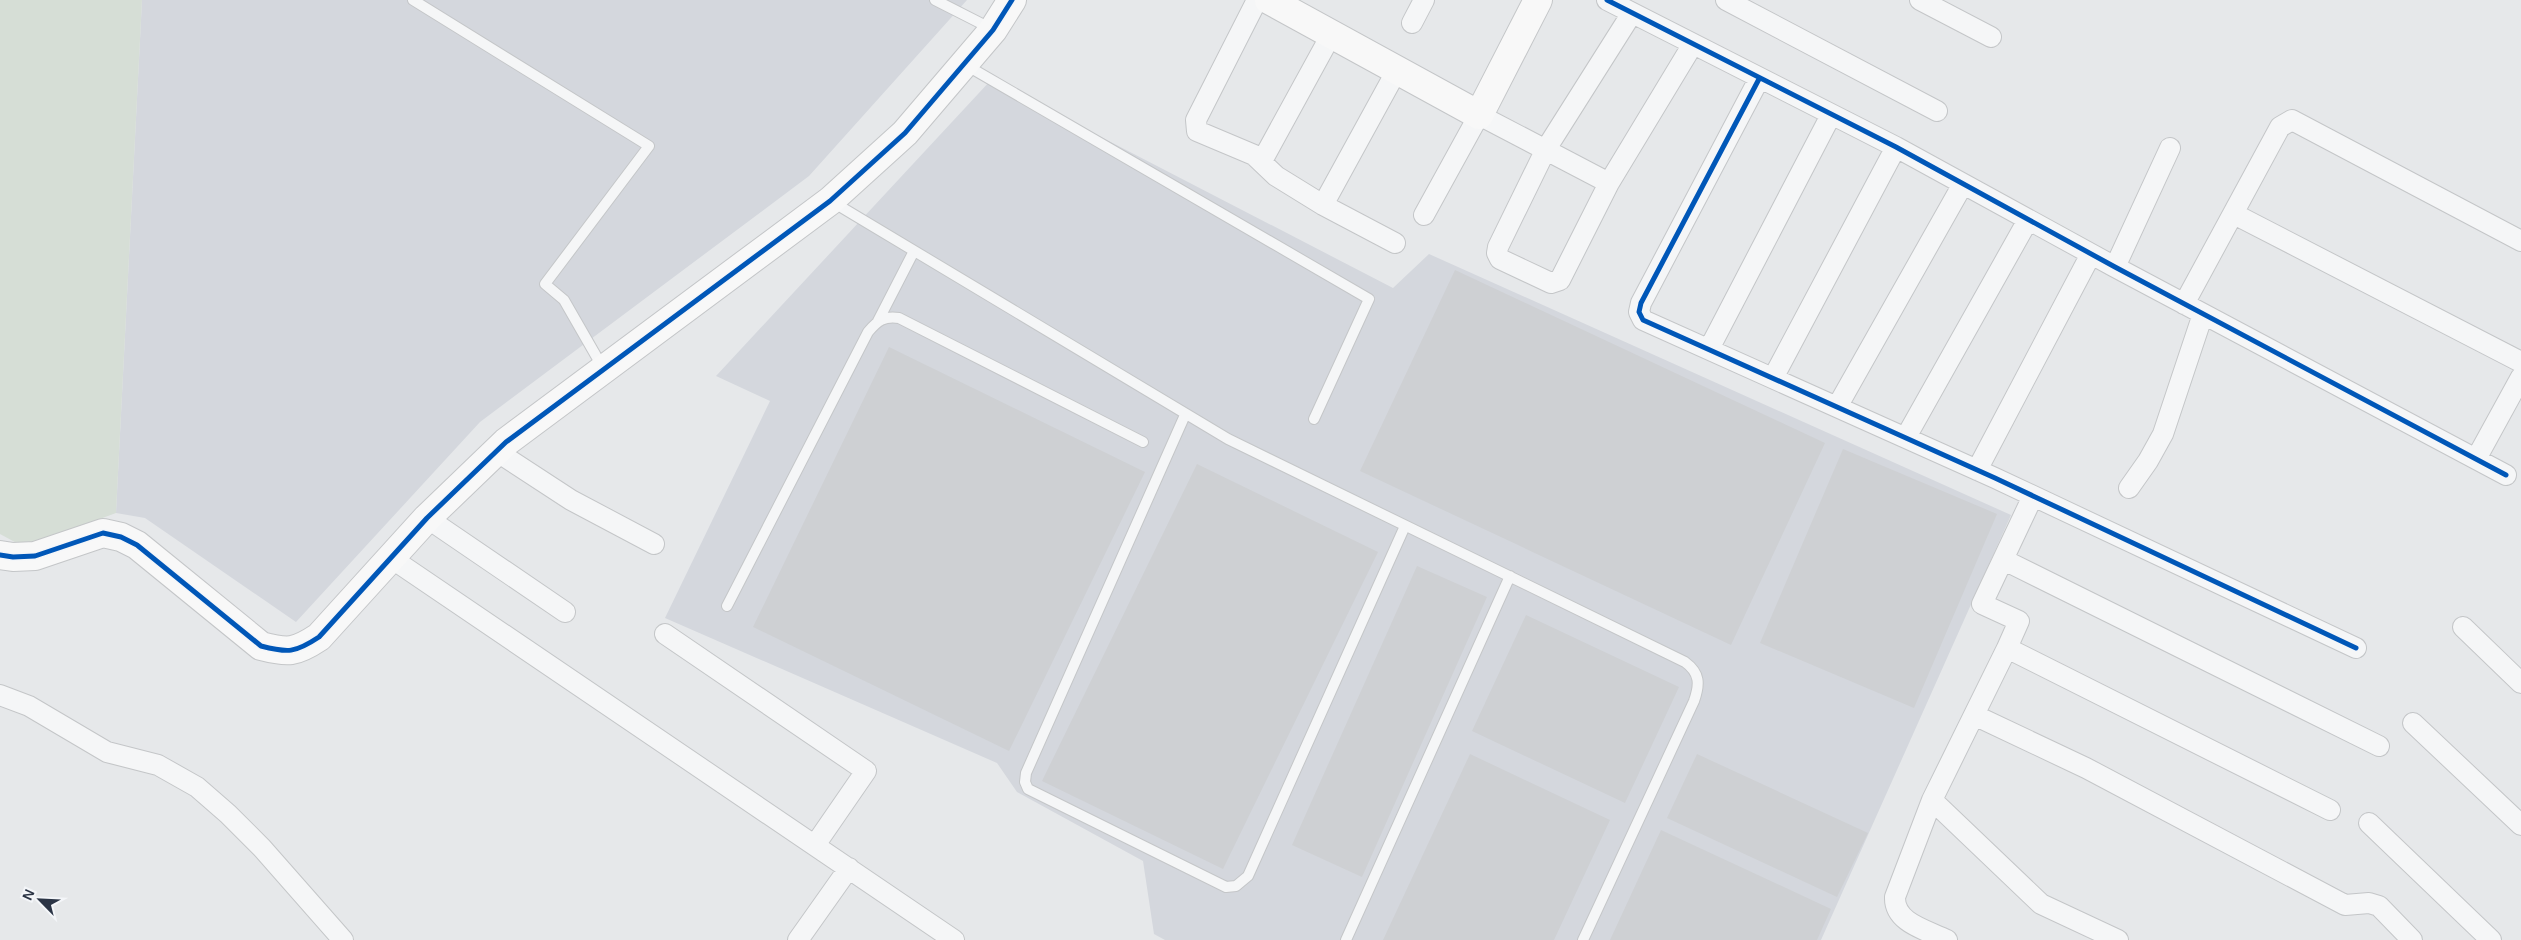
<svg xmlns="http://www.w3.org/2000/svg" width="2521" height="940" viewBox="0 0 2521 940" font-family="Arial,sans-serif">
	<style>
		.built { fill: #d4d7dd }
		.green { fill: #d6ded6 }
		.building { fill: #ced0d3 }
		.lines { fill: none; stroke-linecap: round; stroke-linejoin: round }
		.lane-casing { stroke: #c4c6c8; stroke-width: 12 }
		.street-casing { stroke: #c4c6c8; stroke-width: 22 }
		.secondary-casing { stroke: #c4c6c8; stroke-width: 30 }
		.lane { stroke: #f5f6f7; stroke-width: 10 }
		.street { stroke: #f5f6f7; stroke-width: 20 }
		.secondary { stroke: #f8f8f8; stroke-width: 28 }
		.cycleway-casing { stroke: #f4f6f9; stroke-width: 8 }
		.cycleway { stroke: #0057b8; stroke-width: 5 }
	</style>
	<rect width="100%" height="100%" fill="#e6e8ea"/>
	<path class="built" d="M142 0H967L809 176 480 422 296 622 145 518 116 513Z
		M991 80 1393 288 1429 254 2011 515 1821 940H1165L1154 934 1143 861 1017 792 997 763 665 618 770 401 716 376Z"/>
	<path class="green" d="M0 0H142L116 513 24 547 0 534Z"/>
	<path class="building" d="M1455 270 1825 443 1731 645 1360 471Z
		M889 347 1145 472 1009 751 753 627Z
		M1843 449 1997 514 1914 708 1760 643Z
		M1197 464 1378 552 1223 869 1042 781Z
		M1417 566 1487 597 1362 877 1292 845Z
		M1526 615 1679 687 1625 803 1472 731Z
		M1470 754 1610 820 1554 940H1383Z
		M1697 754 1868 833 1837 897 1667 818Z
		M1661 830 1831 909 1817 940H1610Z"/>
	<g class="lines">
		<g class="lane-casing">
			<path id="lane" d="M413 0 649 146 545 284 564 300 603 368
				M935 0 992 29
				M964 64 1369 299 1314 419
				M831 201 1228 439 1685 662C1700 673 1700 684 1694 701L1583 940
				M878 321 914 251
				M1185 415 1026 773 1025 782 1028 789 1226 887 1236 886 1248 876 1405 526
				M727 606 868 332C878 320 884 316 899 318L1143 442
				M1346 940 1510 576"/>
		</g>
		<g class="street-casing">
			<path id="street" d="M1257 0 1196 120 1197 131 1254 155 1276 176 1323 205 1395 243
				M1607 0 1896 147 2115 267 2506 475
				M1726 0 1937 111
				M1920 0 1991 37
				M1632 13 1546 149 1498 247 1497 253 1500 259 1551 283 1560 280 1609 183 1693 44
				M1412 23 1424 0
				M1759 79 1641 303 1639 312 1643 320 1995 478 2356 648
				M1262 161 1331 35
				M1323 205 1397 70
				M2234 214 2521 362
				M1424 215 1479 115 1609 183
				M2115 267 2170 148
				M2184 304 2280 127 2292 120 2521 241
				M1709 349 1831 115
				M1773 378 1896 147
				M1837 407 1963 184
				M1906 437 2028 220
				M496 451 571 500 654 544
				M2476 459 2521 377
				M1977 470 2091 254
				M2129 488 2148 461 2163 434 2203 314
				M427 518 565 612
				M391 558 954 940
				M2004 560 2379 746
				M2463 627 2521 683
				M665 634 866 771 815 845
				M2007 648 2019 621 1982 604 2033 496
				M0 695 29 706 107 752 158 765 197 787 228 814 262 848 343 940
				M1974 715 2086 768 2345 905 2369 903 2379 906 2412 940
				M2413 723 2521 825
				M1932 800 2041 904 2118 940
				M2369 823 2491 940
				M798 940 849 868
				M1947 940C1927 930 1894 923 1895 897L1932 800 2007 648 2330 810"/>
		</g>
		<g class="secondary-casing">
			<path id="secondary" d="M1269 0 1479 115 1538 0
				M0 555 13 557 35 556 103 533 121 537 137 545 261 646C288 653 295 653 319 637L427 518 506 442 830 201 905 133 993 30 1012 0"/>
		</g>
		<use href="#lane" class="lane"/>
		<use href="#street" class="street"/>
		<use href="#secondary" class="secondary"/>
		<g class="cycleway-casing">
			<path id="cycleway" d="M1607 0 1896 147 2115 267 2506 475
				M1759 79 1641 303 1639 312 1643 320 1995 478 2356 648
				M0 555 13 557 35 556 103 533 121 537 137 545 261 646C288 653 295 653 319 637L427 518 506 442 830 201 905 133 993 30 1012 0"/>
		</g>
		<use href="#cycleway" class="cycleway"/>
	</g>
	<g transform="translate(40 900) rotate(294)" stroke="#f4f6f9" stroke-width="4" paint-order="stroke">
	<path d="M0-4L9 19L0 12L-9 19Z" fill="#2b3445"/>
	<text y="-8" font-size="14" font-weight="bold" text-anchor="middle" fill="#2b3445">N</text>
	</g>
</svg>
